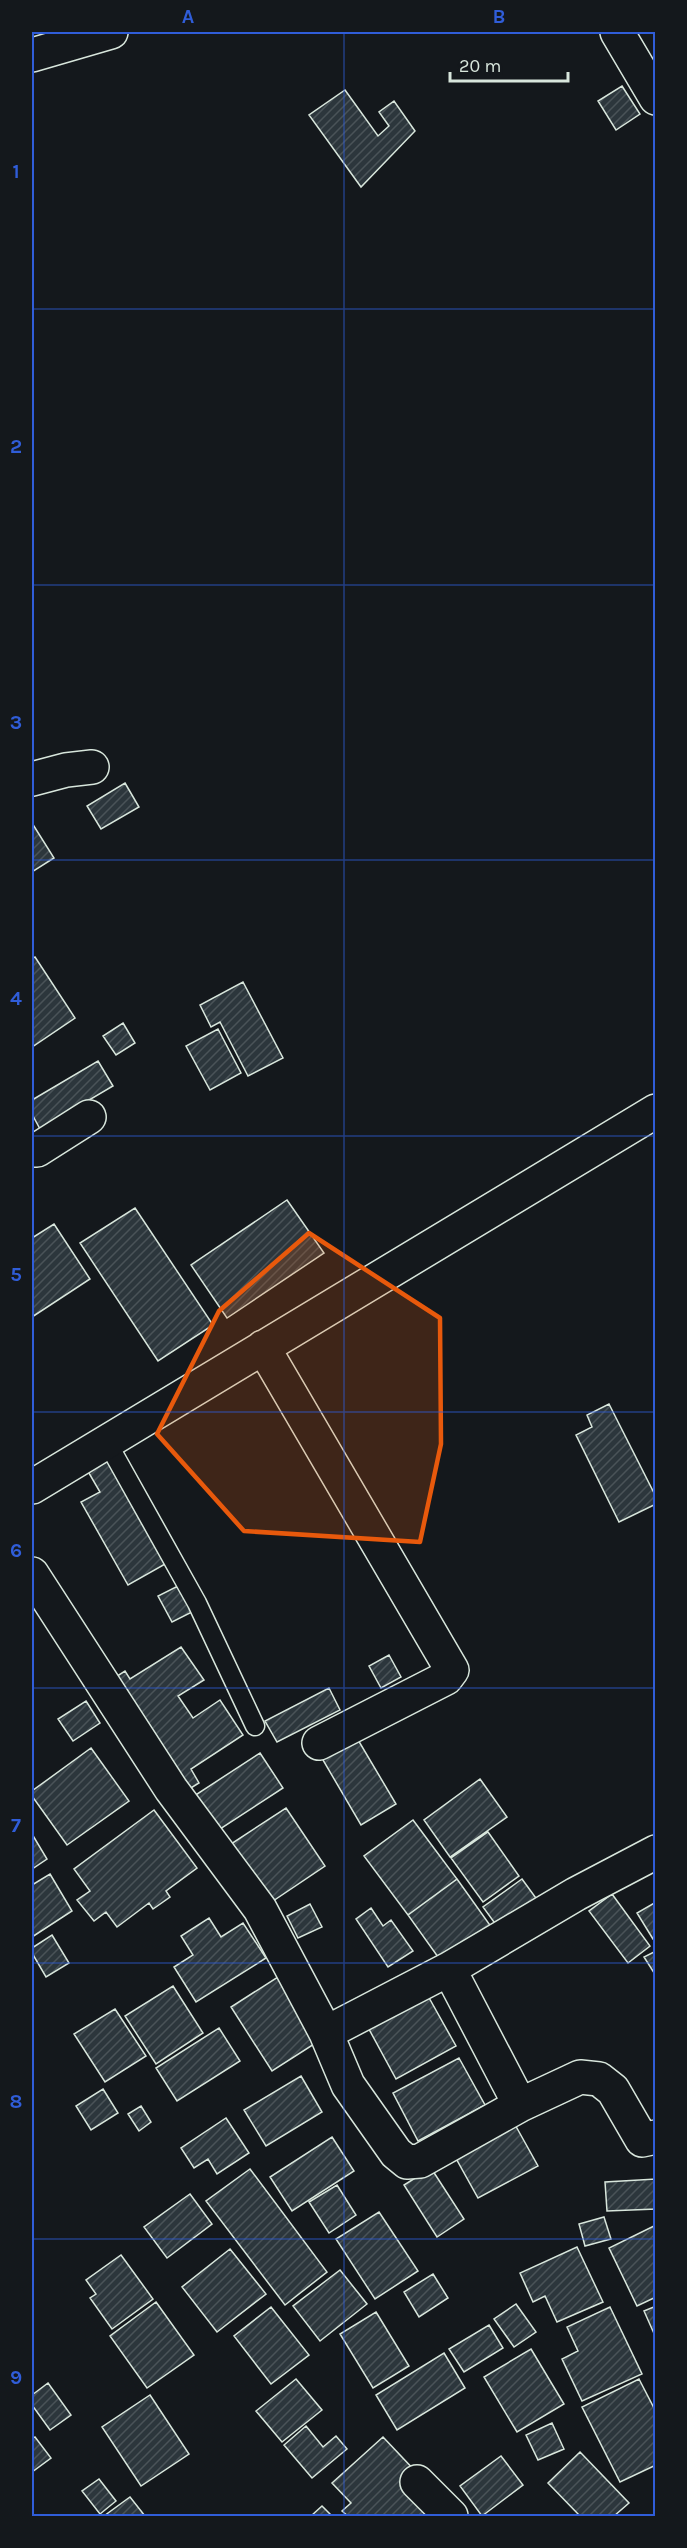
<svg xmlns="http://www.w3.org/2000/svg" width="687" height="2548" viewBox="0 0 687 2548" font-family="Karla,sans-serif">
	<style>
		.building { fill: url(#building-hatch); stroke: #d8e6dc; stroke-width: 1.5 }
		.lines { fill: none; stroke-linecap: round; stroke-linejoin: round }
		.service-casing { stroke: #d8e6dc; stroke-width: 21 }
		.minor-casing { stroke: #d8e6dc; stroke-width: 36 }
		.tertiary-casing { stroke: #d8e6dc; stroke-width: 36 }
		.service { stroke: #14181c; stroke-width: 18 }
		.minor { stroke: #14181c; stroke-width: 33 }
		.tertiary { stroke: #14181c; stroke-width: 33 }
		.marked { fill: #e8590c; fill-opacity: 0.2; stroke: #e8590c; stroke-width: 4.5; stroke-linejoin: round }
		.grid { fill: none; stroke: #305dd8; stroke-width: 1.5; stroke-opacity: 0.55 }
		.neatline { fill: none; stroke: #305dd8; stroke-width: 2 }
		.grid-label { font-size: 20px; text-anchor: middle; font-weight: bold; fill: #305dd8 }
	</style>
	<defs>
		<pattern id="building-hatch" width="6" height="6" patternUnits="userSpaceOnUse" patternTransform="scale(1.5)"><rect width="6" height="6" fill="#2c363c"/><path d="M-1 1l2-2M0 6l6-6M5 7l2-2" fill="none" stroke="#4a5358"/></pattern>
	</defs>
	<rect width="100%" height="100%" fill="#14181c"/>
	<path class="building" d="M622 86 640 114 616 130 598 101Z
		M345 90 378 136 389 126 379 112 394 101 415 131 361 187 309 115Z
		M125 783 139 807 101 829 87 806Z
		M32 823 54 858 32 872Z
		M35 957 75 1018 32 1047V959Z
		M243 982 283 1058 248 1076 220 1022 211 1027 200 1005Z
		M123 1023 135 1043 116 1055 103 1036Z
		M218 1029 241 1073 210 1090 186 1046Z
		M98 1061 113 1086 40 1129 32 1114V1100Z
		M287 1200 324 1253 227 1318 191 1265Z
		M135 1208 213 1325 158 1361 80 1243Z
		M54 1224 90 1279 32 1317V1238Z
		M609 1404 656 1497V1504L619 1522 576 1435 592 1427 587 1415Z
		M106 1456 167 1563 128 1585 81 1502 100 1492 86 1468Z
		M178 1586 192 1612 172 1622 158 1596Z
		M181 1647 204 1680 178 1696 193 1718 220 1700 243 1735 191 1769 199 1783 186 1791 111 1680 125 1671 130 1679Z
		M389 1655 401 1677 381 1688 369 1666Z
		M329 1688 340 1710 277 1742 265 1721Z
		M86 1701 100 1723 73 1741 58 1719Z
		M351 1728 396 1804 361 1825 316 1748Z
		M91 1748 129 1801 67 1845 32 1796V1791Z
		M260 1753 283 1788 214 1833 191 1798Z
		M480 1779 507 1817 450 1857 424 1820Z
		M286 1808 325 1866 270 1903 231 1844Z
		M154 1810 197 1868 166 1891 170 1897 153 1909 149 1903 117 1927 106 1912 94 1921 77 1900 90 1891 74 1869Z
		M413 1820 457 1879 408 1915 364 1856Z
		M488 1832 519 1876 483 1902 451 1858Z
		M32 1834 47 1859 32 1869Z
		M50 1874 72 1911 32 1937V1885Z
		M457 1879 492 1928 443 1964 408 1915Z
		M522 1879 541 1905 502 1933 483 1907Z
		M612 1894 650 1946 628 1963 589 1911Z
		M656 1902V1938L653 1939 637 1913Z
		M310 1904 322 1927 298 1938 287 1916Z
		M371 1908 383 1926 391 1920 413 1951 388 1967 356 1919Z
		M209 1918 221 1937 243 1923 266 1958 196 2002 174 1967 193 1955 181 1936Z
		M52 1935 69 1963 46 1977 32 1953V1948Z
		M656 1951V1976L644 1957Z
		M281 1975 322 2039 272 2071 231 2007Z
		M173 1986 203 2033 156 2064 125 2016Z
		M423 1987 456 2046 396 2079 364 2020Z
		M115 2009 146 2056 105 2082 74 2034Z
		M219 2028 240 2061 177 2101 156 2068Z
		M459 2058 485 2105 418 2141 393 2093Z
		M301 2076 322 2112 266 2146 244 2110Z
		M103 2089 118 2113 91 2130 76 2106Z
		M141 2106 151 2122 139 2131 128 2114Z
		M226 2118 249 2153 217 2174 208 2159 194 2168 181 2148Z
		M513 2121 538 2166 478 2198 453 2153Z
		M332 2137 354 2171 292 2211 270 2177Z
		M431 2168 464 2219 437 2237 404 2185Z
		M250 2169 327 2272 285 2305 206 2201Z
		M656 2179V2209L607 2211 605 2182Z
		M337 2185 356 2215 329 2233 309 2202Z
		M190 2194 212 2224 167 2258 144 2227Z
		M379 2212 418 2271 375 2299 336 2239Z
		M604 2217 611 2239 585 2246 579 2224Z
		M656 2225V2297L637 2306 609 2248Z
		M577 2247 603 2302 557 2322 545 2296 533 2302 520 2273Z
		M230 2249 266 2294 217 2332 182 2287Z
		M121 2255 153 2299 112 2329 90 2298 96 2294 86 2280Z
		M340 2270 367 2304 320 2341 293 2306Z
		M433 2274 448 2298 419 2317 404 2292Z
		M156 2302 194 2355 147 2388 110 2336Z
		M516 2304 536 2332 514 2347 494 2319Z
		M656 2306V2338L644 2311Z
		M271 2307 309 2355 271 2384 234 2336Z
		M610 2307 642 2374 582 2401 562 2359 578 2351 567 2327Z
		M376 2312 409 2366 373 2388 340 2334Z
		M489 2325 503 2348 464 2372 449 2349Z
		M531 2349 564 2404 517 2432 484 2377Z
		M444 2353 465 2388 397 2430 376 2395Z
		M296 2379 322 2410 282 2442 256 2411Z
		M639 2379 656 2412V2465L620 2482 582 2407Z
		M48 2383 71 2415 50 2430 32 2405V2395Z
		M150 2395 189 2454 141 2486 102 2427Z
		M552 2423 564 2449 538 2460 526 2435Z
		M306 2426 323 2447 336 2436 347 2449 312 2478 284 2445Z
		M35 2437 51 2458 32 2472V2439Z
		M383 2437 417 2473 430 2516H348L342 2511 351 2503 332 2483Z
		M580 2452 629 2503 614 2516H580L548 2483Z
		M501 2456 523 2485 482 2516 460 2486Z
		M99 2479 116 2501 100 2514 82 2491Z
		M130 2497 145 2516H104Z
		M322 2506 332 2516H311Z"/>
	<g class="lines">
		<g class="service-casing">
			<path id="service" d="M107 1442 197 1603 255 1726"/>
		</g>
		<g class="minor-casing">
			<path id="minor" d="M32 55 111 32
				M32 779 66 770 92 767
				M32 1150H37L89 1117
				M263 1347 452 1670 446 1678 319 1743
				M32 1487 656 1111
				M32 1574 171 1789 260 1909 326 2033 348 2085 396 2153 407 2162 420 2161 520 2105 580 2077 599 2079 613 2090 642 2140 656 2137
				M449 1969 520 2105
				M326 2033 449 1969 576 1894 656 1852
				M417 2482 451 2516"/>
		</g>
		<g class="tertiary-casing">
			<path id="tertiary" d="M617 32 656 98"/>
		</g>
		<use href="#service" class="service"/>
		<use href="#minor" class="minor"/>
		<use href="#tertiary" class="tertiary"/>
	</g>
	<path class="marked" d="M309 1233 440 1318 441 1444 420 1542 244 1531 157 1434 219 1311Z"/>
	<path class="grid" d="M344 32V2516M32 309H656M32 585H656M32 860H656M32 1136H656M32 1412H656M32 1688H656M32 1963H656M32 2239H656"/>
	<rect width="687" height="2548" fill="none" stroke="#14181c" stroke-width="66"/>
	<path d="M450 72v9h118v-9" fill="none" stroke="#d8e6dc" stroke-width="3"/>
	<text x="459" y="72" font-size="18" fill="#d8e6dc" stroke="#14181c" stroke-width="4.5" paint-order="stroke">20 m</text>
	<rect x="33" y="33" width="621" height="2482" class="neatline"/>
	<g class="grid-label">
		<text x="188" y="23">A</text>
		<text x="499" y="23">B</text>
		<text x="16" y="178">1</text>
		<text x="16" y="453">2</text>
		<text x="16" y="729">3</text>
		<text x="16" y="1005">4</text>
		<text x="16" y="1281">5</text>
		<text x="16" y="1557">6</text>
		<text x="16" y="1832">7</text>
		<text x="16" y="2108">8</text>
		<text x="16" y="2384">9</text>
	</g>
</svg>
